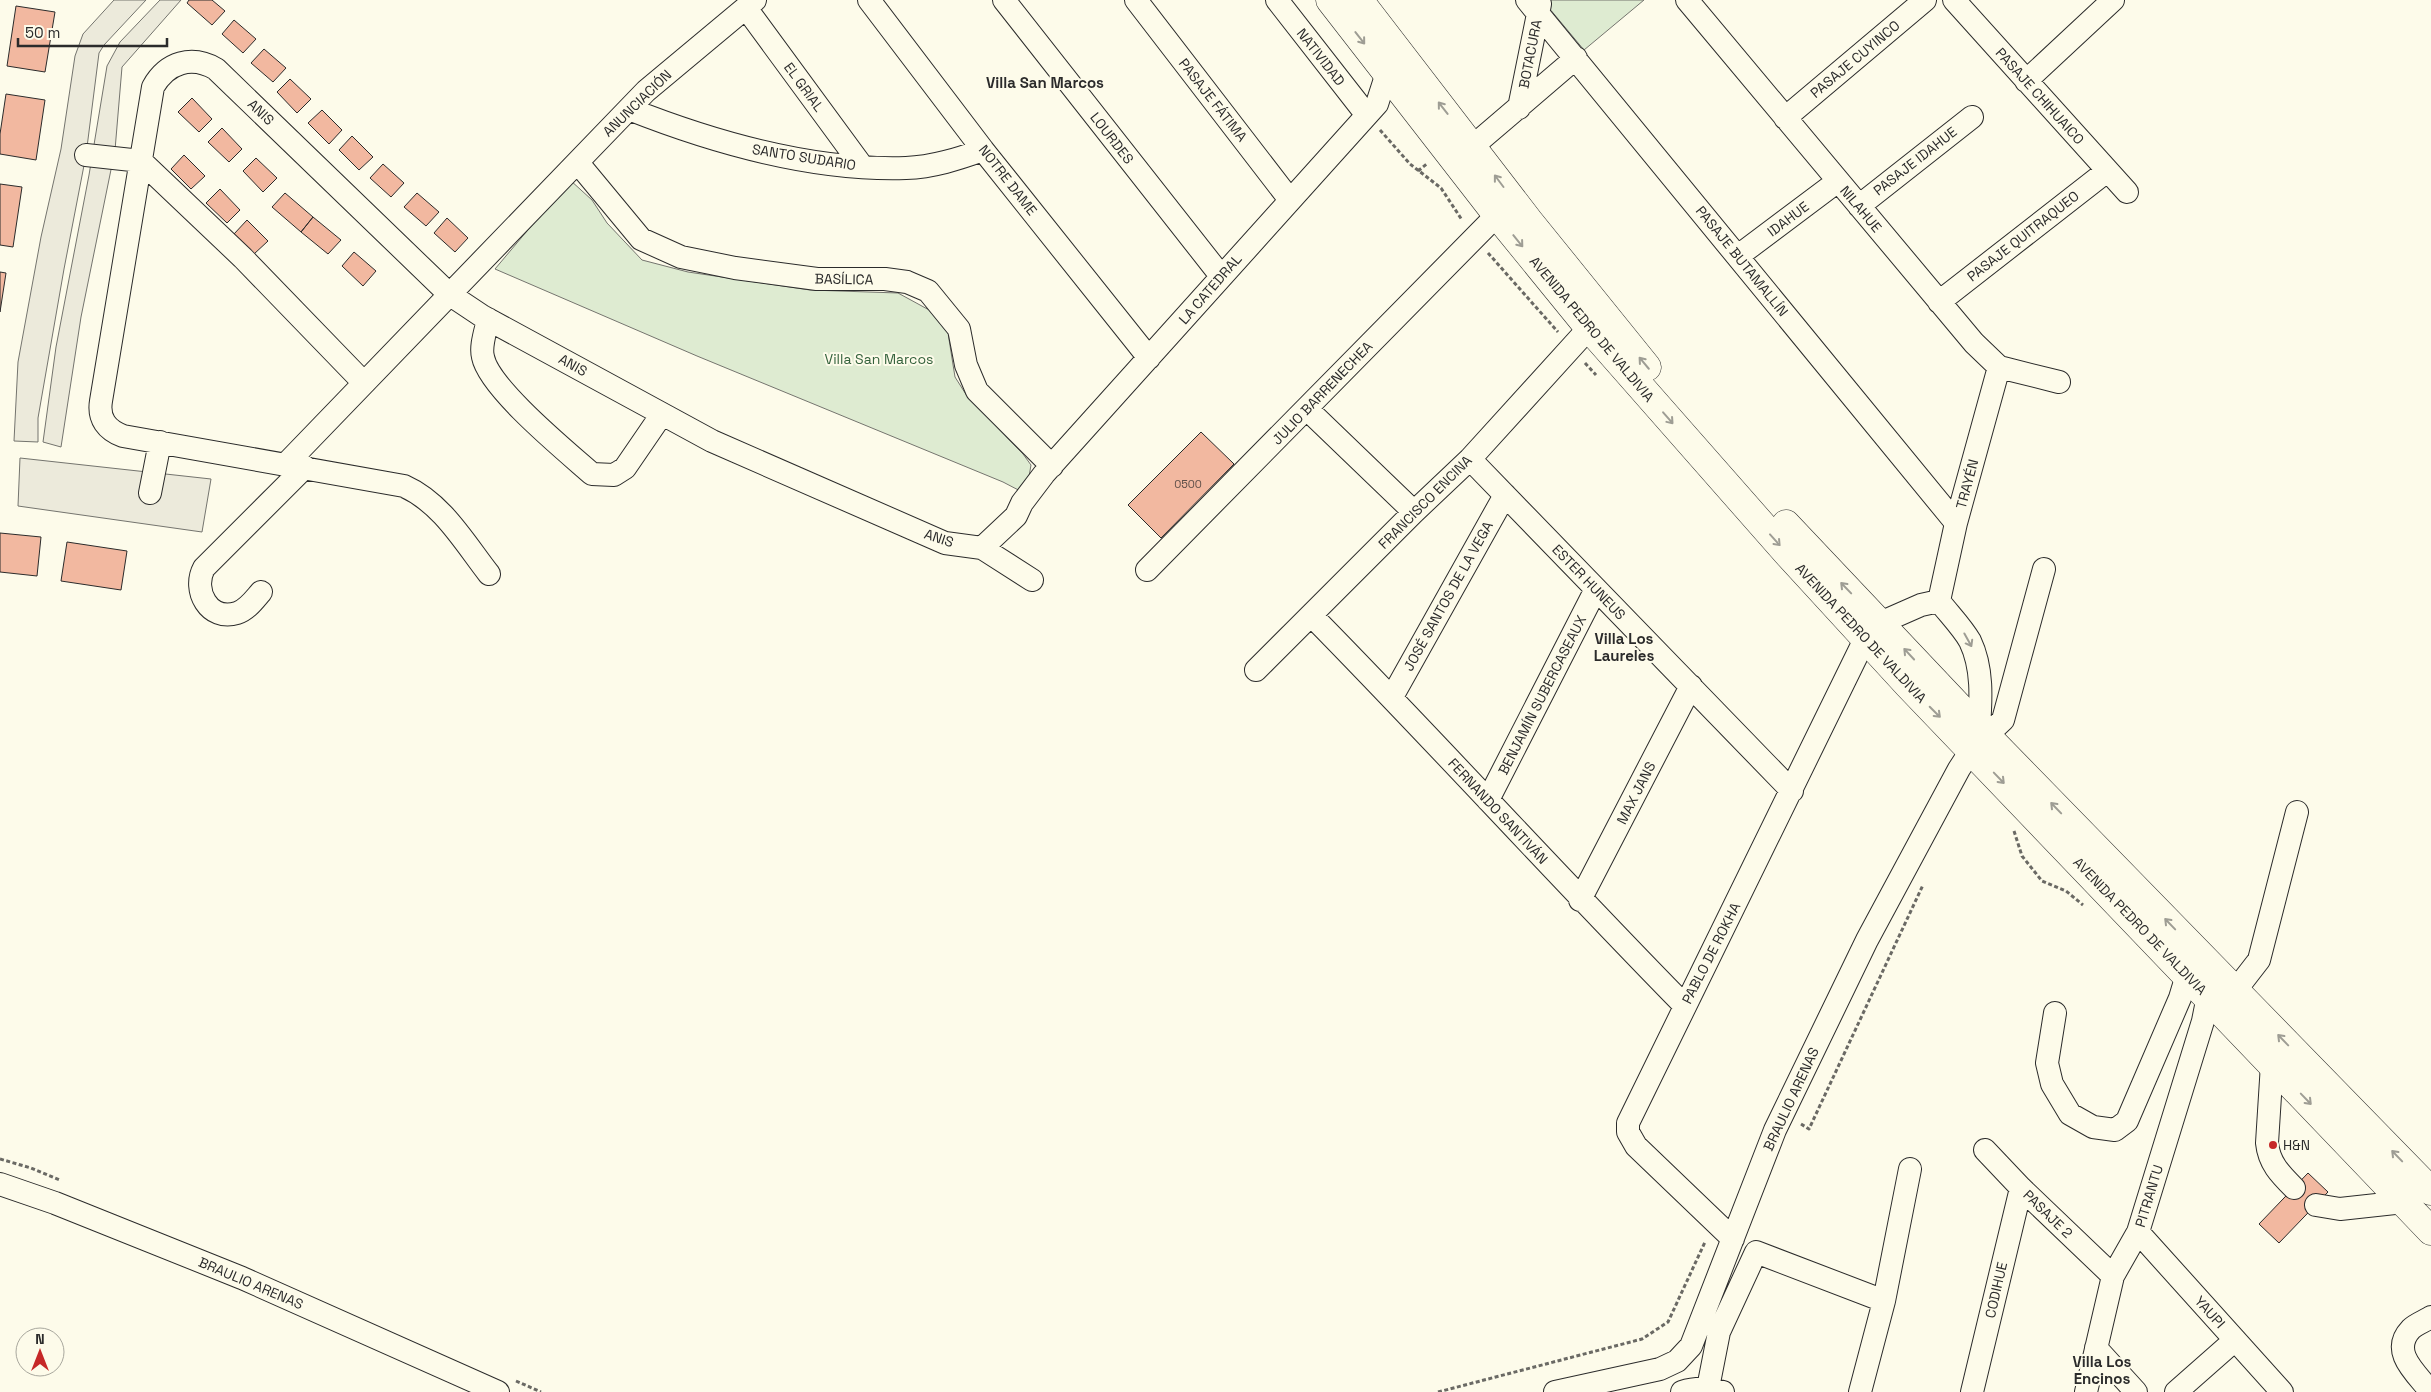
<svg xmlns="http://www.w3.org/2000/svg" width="2431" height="1392" viewBox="0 0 2431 1392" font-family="'Space Grotesk',sans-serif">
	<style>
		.green { fill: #deebd1; stroke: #74746e }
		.parking { fill: #eceadb; stroke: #74746e }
		.building { fill: #f2b8a0; stroke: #2b2b2b }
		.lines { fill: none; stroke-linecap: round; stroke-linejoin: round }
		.minor-casing { stroke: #2b2b2b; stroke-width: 24 }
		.major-casing { stroke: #2b2b2b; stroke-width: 29 }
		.path { stroke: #6a6964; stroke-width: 3; stroke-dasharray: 4 2.5; stroke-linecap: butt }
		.minor { stroke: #fdfbea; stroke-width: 22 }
		.major { stroke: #fdfbea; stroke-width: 28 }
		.oneway { stroke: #9e9d94 }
		.poi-dot { fill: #c62828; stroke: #fdfbea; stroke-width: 2 }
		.labels { text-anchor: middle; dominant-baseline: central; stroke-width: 4; stroke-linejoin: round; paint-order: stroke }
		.number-label { font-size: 11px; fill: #5d4e48 }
		.street-label { font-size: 14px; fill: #2b2b2b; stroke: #fdfbea }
		.park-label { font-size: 14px; fill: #34623c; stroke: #fdfbea }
		.poi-label { font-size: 14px; fill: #2b2b2b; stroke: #fdfbea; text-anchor: start }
		.neighbourhood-label { font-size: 15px; font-weight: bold; fill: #2b2b2b; stroke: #fdfbea }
	</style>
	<rect width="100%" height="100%" fill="#fdfbea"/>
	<path class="green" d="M1550 0H1644L1584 50 1549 8Z
		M570 180 592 200 607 223 642 260 688 272 810 290 898 293 931 311 948 333 955 377 967 396 1023 454 1031 465 1026 494 1003 482 697 356 495 269Z"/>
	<path class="parking" d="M114 0H146L104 45 99 53 86 155 64 269 38 418V442L14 441 18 362 41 237 61 149 75 56 83 34Z
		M160 0H181L122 67 115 150 81 317 61 447 43 442 56 347 89 175 107 66 120 42Z
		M20 458 211 479 202 532 18 506Z"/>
	<path class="building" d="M189 0H212L225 11 212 25 187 3Z
		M16 6 55 12 45 72 7 66Z
		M234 20 256 39 243 53 222 34Z
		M264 49 286 68 273 82 251 63Z
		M290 79 311 99 297 113 277 92Z
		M6 94 45 100 36 160 0 154V134Z
		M192 98 212 119 199 132 178 112Z
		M322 110 342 130 329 144 308 123Z
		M222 128 242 149 229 162 208 142Z
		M352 136 373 157 359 170 339 150Z
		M184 155 205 176 191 189 171 169Z
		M256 158 277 178 263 192 243 171Z
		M383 164 404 183 391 197 370 178Z
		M0 184 22 187 13 247 0 245Z
		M220 189 240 210 227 223 206 203Z
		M285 193 313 217 301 232 272 207Z
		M417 193 439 212 426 226 404 207Z
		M313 217 341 240 328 254 301 232Z
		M447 218 468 238 455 252 434 233Z
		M247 220 268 241 254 254 234 234Z
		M354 252 376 271 363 286 342 266Z
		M0 272 6 273 0 312Z
		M1201 432 1234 464 1161 538 1128 505Z
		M0 533 41 537 37 576 0 572Z
		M67 542 127 551 121 590 61 581Z
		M2308 1173 2328 1192 2279 1243 2259 1224Z"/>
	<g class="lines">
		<g class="minor-casing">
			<path id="minor" d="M869 0 983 150 1149 358
				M1004 0 1221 276
				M1136 0 1290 200
				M1277 0 1366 114
				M1527 0 1956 523
				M1687 0 1974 343 1999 367 2059 382
				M1954 0 2127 192
				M746 8 862 166
				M2026 81 2113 0
				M1519 108 1540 4
				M629 109C715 143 813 171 906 168 933 167 958 159 983 150
				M1785 118 1925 0
				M86 155 141 161 243 258 364 383
				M1459 158 1576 58
				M578 163 641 239 681 257 735 268 817 279H885L907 282 928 291 959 329 966 365 977 391 1052 466
				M1859 206 1972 117
				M1738 256 1838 181
				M1939 302 2107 171
				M488 319C486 330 480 346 483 357 489 388 566 451 592 474L614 475 625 468 662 414
				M1307 409 1414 512
				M1470 459 1792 791
				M286 464 646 91 755 0
				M150 493 160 442
				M982 548 1016 516 1022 503 1044 474 1377 104 1387 73
				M1147 570 1497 215
				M489 574C464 542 442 503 404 486L123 436C107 430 98 419 101 401L153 87C167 62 192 55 216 69L449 294 482 316 712 441 945 543 982 548 1032 580
				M261 592C254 600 247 610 237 613 209 622 192 590 204 568L305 467
				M1939 601 1956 523 1999 367
				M1939 601C1949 614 1962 627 1970 641 1983 668 1981 699 1979 728
				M1312 616C1438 744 1559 878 1685 1006
				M1880 623 1921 605 1939 601
				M1256 670 1414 512 1470 459 1589 328
				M1392 697 1505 495
				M1488 800 1596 589
				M1580 900 1691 686
				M2235 991 2259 960 2297 812
				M2055 1013 2047 1063 2052 1084 2070 1114 2093 1127 2115 1130 2127 1121 2180 998 2187 975
				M2272 1064 2267 1143C2269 1163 2280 1174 2294 1188
				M1985 1150 2021 1188 2113 1276
				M0 1184 55 1203 242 1278 498 1392
				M2316 1205 2340 1209 2404 1202
				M2138 1232 2282 1392
				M1733 1239 1636 1146 1628 1132V1123L1865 639
				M2431 1317C2425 1321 2416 1324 2411 1329 2389 1352 2417 1374 2431 1392
				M2096 1348 2136 1392
				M1708 1388 1719 1332 1756 1252 1884 1301
				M1555 1392 1660 1369 1677 1361 1691 1346 1775 1130 1867 940 1959 769 1972 749 2003 720 2044 569
				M1682 1392C1697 1387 1709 1388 1723 1392
				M1860 1392 1884 1301 1910 1169
				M1972 1392 2021 1188
				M2086 1392 2113 1276 2138 1232 2203 1021 2208 996
				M2176 1392 2235 1340"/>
		</g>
		<g class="major-casing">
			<path id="major" d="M1330 0 1497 215 1589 328 1786 552 1908 685 2431 1231
				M1359 0 1529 221 1647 367
				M1786 524 1979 728 2431 1191"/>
		</g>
		<path class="path" d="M1380 130 1410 164 1441 188 1462 220
			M1418 171 1428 163
			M1488 253 1558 332
			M1585 363 1596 375
			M2014 831 2022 856 2042 881 2066 891 2083 905
			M1801 1124 1809 1129 1923 885
			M0 1159 31 1168 60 1180
			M516 1381 541 1392
			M1438 1392 1642 1339 1668 1322 1705 1242"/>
		<use href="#minor" class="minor"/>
		<use href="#major" class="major"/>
	</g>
	<defs><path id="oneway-shaft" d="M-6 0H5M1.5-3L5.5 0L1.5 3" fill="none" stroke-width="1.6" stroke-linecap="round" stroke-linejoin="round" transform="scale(1.25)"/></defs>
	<g class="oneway">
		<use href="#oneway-shaft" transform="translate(1360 38) rotate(52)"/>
		<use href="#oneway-shaft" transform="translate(1443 108) rotate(-128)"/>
		<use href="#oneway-shaft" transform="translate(1499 181) rotate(-127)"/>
		<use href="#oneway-shaft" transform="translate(1518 241) rotate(51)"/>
		<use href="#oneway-shaft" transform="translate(1644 363) rotate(-130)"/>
		<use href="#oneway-shaft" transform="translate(1668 418) rotate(49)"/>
		<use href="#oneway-shaft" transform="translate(1775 540) rotate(48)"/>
		<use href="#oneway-shaft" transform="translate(1846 588) rotate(-134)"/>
		<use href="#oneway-shaft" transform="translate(1968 640) rotate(61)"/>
		<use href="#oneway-shaft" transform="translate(1909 654) rotate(-133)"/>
		<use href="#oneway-shaft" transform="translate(1935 712) rotate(45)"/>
		<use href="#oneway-shaft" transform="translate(1999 778) rotate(46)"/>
		<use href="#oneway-shaft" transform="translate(2056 808) rotate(-134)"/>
		<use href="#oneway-shaft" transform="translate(2170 924) rotate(-134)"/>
		<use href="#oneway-shaft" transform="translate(2283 1040) rotate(-134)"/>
		<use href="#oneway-shaft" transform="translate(2306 1099) rotate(46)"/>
		<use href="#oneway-shaft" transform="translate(2397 1156) rotate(-134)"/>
	</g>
	<circle class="poi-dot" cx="2273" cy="1145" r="5"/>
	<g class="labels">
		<g class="number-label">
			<text x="1188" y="484">0500</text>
		</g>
		<g class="street-label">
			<text transform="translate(1530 54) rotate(-79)">BOTACURA</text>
			<text transform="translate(1321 57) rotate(52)">NATIVIDAD</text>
			<text transform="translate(1855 59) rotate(-40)">PASAJE CUYINCO</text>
			<text transform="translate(804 87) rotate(54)">EL GRIAL</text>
			<text transform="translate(2040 96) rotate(48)">PASAJE CHIHUAICO</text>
			<text transform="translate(1213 100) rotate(52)">PASAJE FÁTIMA</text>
			<text transform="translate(637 103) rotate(-44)">ANUNCIACIÓN</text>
			<text transform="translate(261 112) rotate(44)">ANIS</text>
			<text transform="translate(1112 138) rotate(52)">LOURDES</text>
			<text transform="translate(804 157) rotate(9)">SANTO SUDARIO</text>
			<text transform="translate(1915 161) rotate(-38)">PASAJE IDAHUE</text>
			<text transform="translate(1008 180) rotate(52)">NOTRE DAME</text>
			<text transform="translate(1861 209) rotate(50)">NILAHUE</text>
			<text transform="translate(1788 219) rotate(-37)">IDAHUE</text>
			<text transform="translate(2023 236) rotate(-38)">PASAJE QUITRAQUEO</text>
			<text transform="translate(1742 261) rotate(51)">PASAJE BUTAMALLÍN</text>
			<text transform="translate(844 279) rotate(1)">BASÍLICA</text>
			<text transform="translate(1210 289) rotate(-49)">LA CATEDRAL</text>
			<text transform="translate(1592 329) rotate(50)">AVENIDA PEDRO DE VALDIVIA</text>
			<text transform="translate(573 365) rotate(29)">ANIS</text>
			<text transform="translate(1322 393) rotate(-46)">JULIO BARRENECHEA</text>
			<text transform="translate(1967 484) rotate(-75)">TRAYÉN</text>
			<text transform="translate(1425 502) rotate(-45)">FRANCISCO ENCINA</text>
			<text transform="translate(939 538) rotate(18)">ANIS</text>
			<text transform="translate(1589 582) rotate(46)">ESTER HUNEUS</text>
			<text transform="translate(1448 596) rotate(-61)">JOSÉ SANTOS DE LA VEGA</text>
			<text transform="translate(1861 633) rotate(47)">AVENIDA PEDRO DE VALDIVIA</text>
			<text transform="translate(1542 695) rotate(-63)">BENJAMÍN SUBERCASEAUX</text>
			<text transform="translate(1636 793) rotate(-63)">MAX JANS</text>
			<text transform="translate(1498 811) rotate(47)">FERNANDO SANTIVÁN</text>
			<text transform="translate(2140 926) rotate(46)">AVENIDA PEDRO DE VALDIVIA</text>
			<text transform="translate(1711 953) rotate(-63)">PABLO DE ROKHA</text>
			<text transform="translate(1791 1099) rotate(-65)">BRAULIO ARENAS</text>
			<text transform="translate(2149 1196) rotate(-73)">PITRANTU</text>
			<text transform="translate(2048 1214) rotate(44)">PASAJE 2</text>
			<text transform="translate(251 1283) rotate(23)">BRAULIO ARENAS</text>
			<text transform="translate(1996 1290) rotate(-77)">CODIHUE</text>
			<text transform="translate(2210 1312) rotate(48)">YAUPI</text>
		</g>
		<g class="park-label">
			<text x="879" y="359">Villa San Marcos</text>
		</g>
		<g class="poi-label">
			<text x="2283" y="1145">H&amp;N</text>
		</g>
		<g class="neighbourhood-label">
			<text x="1045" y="82">Villa San Marcos</text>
			<text x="1624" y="638">Villa Los<tspan x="1624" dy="17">Laureles</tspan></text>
			<text x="2102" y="1361">Villa Los<tspan x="2102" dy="17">Encinos</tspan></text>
		</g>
	</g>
	<g transform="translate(40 1352)"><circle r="24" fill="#fdfbea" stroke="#a9a89e"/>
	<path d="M0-4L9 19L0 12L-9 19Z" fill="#c62828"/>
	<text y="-8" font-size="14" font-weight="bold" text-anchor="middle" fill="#2b2b2b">N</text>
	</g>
	<path d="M18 38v8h149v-8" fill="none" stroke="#2b2b2b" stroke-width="2.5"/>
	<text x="25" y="38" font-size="15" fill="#2b2b2b" stroke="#fdfbea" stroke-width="4" paint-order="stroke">50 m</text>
</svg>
